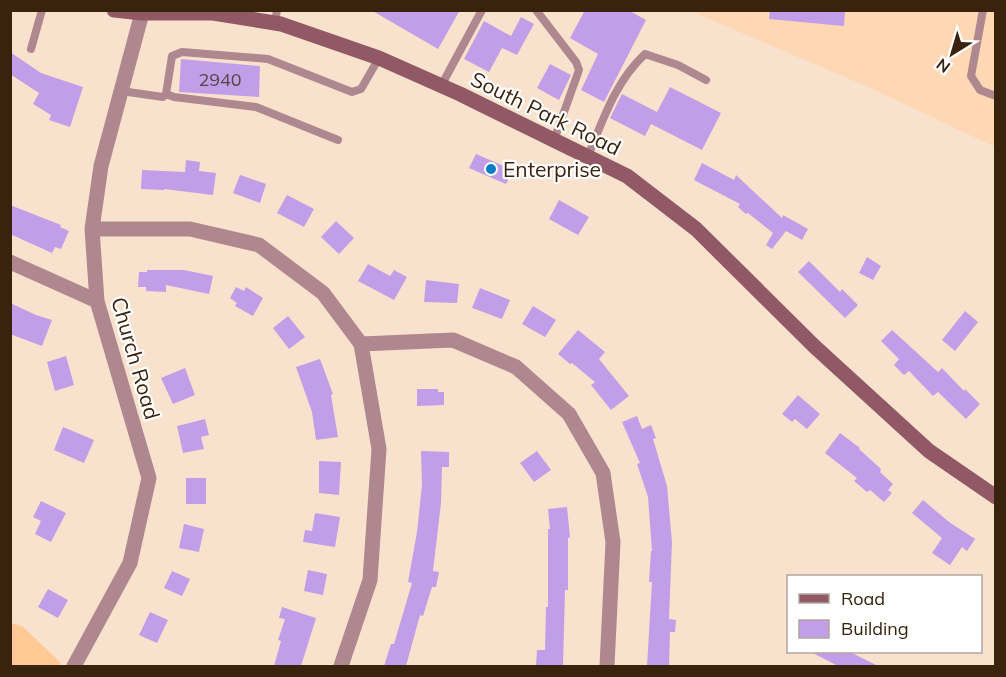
<svg xmlns="http://www.w3.org/2000/svg" width="1006" height="677" viewBox="0 0 1006 677" font-family="Mulish,sans-serif">
	<style>
		.built { fill: #fed8b4 }
		.green { fill: #ffca96 }
		.building { fill: #c19ee7 }
		.lines { fill: none; stroke-linecap: round; stroke-linejoin: round }
		.service { stroke: #ae878f; stroke-width: 8 }
		.minor { stroke: #ae878f; stroke-width: 15 }
		.secondary { stroke: #905965; stroke-width: 15 }
		.poi-dot { fill: #097ec7; stroke: #fff; stroke-width: 2 }
		.labels { text-anchor: middle; dominant-baseline: central; stroke-width: 4.5; stroke-linejoin: round; paint-order: stroke }
		.number-label { font-size: 18px; fill: #5b4243 }
		.street-label { font-size: 21px; fill: #39230c; stroke: #fff }
		.poi-label { font-size: 21px; fill: #39230c; stroke: #fff; text-anchor: start }
	</style>
	<rect width="100%" height="100%" fill="#f9e2cd"/>
	<path class="built" d="M690 11H995V147L868 87Z"/>
	<path class="green" d="M11 623 22 626 61 663 59 666H11Z"/>
	<path class="building" d="M371 10H460L438 49Z
		M585 10H628L646 20 604 102 581 90 598 54 570 38Z
		M770 10H845L844 26 769 19Z
		M521 17 534 24 517 55 502 48 489 72 464 59 484 21 511 36Z
		M10 52 41 73 83 87 70 127 49 120 51 115 33 104 39 93 10 74Z
		M181 59 260 66 259 97 179 92Z
		M550 64 571 75 559 100 537 88Z
		M670 87 721 113 702 150 651 124 645 136 610 118 622 94 657 112Z
		M476 154 513 170 506 184 469 168Z
		M186 160 200 162 199 171 216 173 213 195 164 189V190L141 189 142 170 185 172Z
		M702 163 734 180 736 175 782 218 783 215 808 229 802 240 786 231 772 249 766 245 773 233 748 213 746 214 738 207 740 204 694 180Z
		M240 175 266 184 260 203 233 193Z
		M287 195 314 209 304 227 277 213Z
		M559 200 589 217 578 235 549 219Z
		M10 205 61 225 60 227 69 231 61 249 55 247 52 253 10 234Z
		M336 221 354 238 339 254 321 237Z
		M867 257 881 266 873 280 859 273Z
		M809 261 840 292 842 289 858 305 845 318 798 272Z
		M368 264 390 276 394 270 407 277 394 300 358 281Z
		M147 270H184L213 276 209 294 166 285V292L146 291V287H138L139 272H147Z
		M426 280 459 284 457 303 424 302Z
		M236 287 244 291 246 287 263 298 253 316 235 306 237 303 230 298Z
		M480 288 510 300 502 319 472 308Z
		M10 303 36 315 52 320 42 346 10 334Z
		M533 306 556 320 545 337 522 324Z
		M965 311 978 322 955 351 942 340Z
		M288 316 305 337 289 349 273 328Z
		M578 330 605 352 599 359 629 396 611 410 591 385 595 382 572 363 570 364 558 354Z
		M892 330 938 372 942 368 964 391 965 389 980 404 966 419 938 392 933 396 909 371 904 375 894 365 899 359 881 341Z
		M66 356 74 385 55 391 47 362Z
		M320 359 333 394 331 395 338 437 316 440 312 412 296 367Z
		M185 368 195 395 173 404 161 378Z
		M417 389H438V392H444V405L417 406Z
		M798 395 820 414 807 429 795 419 792 422 782 414Z
		M637 416 642 429 651 425 656 438 653 439 667 486 672 542 669 619 676 620 675 632H670L669 666H647L652 582H649L651 551H652L648 497 637 464 640 463 622 422Z
		M205 419 209 435 201 437 204 449 183 453 177 426Z
		M63 427 94 440 84 463 54 450Z
		M840 433 860 448 859 449 881 469 880 472 893 484 888 490 892 493 884 502 870 490 867 492 854 481 857 478 825 453Z
		M421 451 449 452V467H442L441 503 433 571 439 572 436 587H432L423 616 420 615 406 666H384L391 644H394L412 583 408 582 417 532 422 485Z
		M537 451 551 470 534 482 520 463Z
		M319 461 341 462 339 495 319 493Z
		M186 478H206V504H186Z
		M923 500 949 522 975 539 967 551 962 547 950 565 932 553 942 538 912 513Z
		M41 501 66 513 51 542 35 534 41 521 33 517Z
		M567 507 570 537 568 538V590H565L563 666H536L537 650H545L546 607H548V529H550L548 509Z
		M315 513 340 517 335 547 303 542 305 530 312 531Z
		M184 524 204 529 199 552 179 548Z
		M308 570 327 574 323 595 304 591Z
		M172 571 190 579 182 596 164 588Z
		M48 589 68 600 58 618 38 607Z
		M282 607 316 618 301 666H274L281 641 278 640 285 619 279 618Z
		M150 612 168 620 157 643 139 635Z
		M809 651H848L878 666H838Z"/>
	<g class="lines">
		<path class="service" d="M536 10 576 62 579 70 554 140
			M983 10 971 76 980 90 996 96
			M275 23 277 10
			M31 49 42 10
			M441 86 482 10
			M121 91 163 97 166 94 174 97 256 107 338 140
			M166 94 172 56 182 52 268 59 352 92 361 89 379 58
			M588 156C603 120 615 82 645 54L678 65 706 80"/>
		<path class="minor" d="M92 229H190L259 245 323 293 361 344 379 449 370 580 341 666
			M10 262 97 301
			M361 344 453 340 516 367 569 414 603 473 613 542 607 666
			M74 666 130 563 149 478 97 301 92 229 101 166 142 13"/>
		<path class="secondary" d="M114 10 142 13H213L281 24 379 58 460 94 627 176 696 229 814 346 929 451 996 497"/>
	</g>
	<circle class="poi-dot" cx="491" cy="169" r="6"/>
	<g class="labels">
		<g class="number-label">
			<text x="220" y="79">2940</text>
		</g>
		<g class="street-label">
			<text transform="translate(546 113) rotate(26)">South Park Road</text>
			<text transform="translate(136 358) rotate(74)">Church Road</text>
		</g>
		<g class="poi-label">
			<text x="503" y="169">Enterprise</text>
		</g>
	</g>
	<rect width="1006" height="677" fill="none" stroke="#39230c" stroke-width="24"/>
	<rect x="787" y="575" width="195" height="78" fill="#ffffff" stroke="#b0a79e" stroke-width="1.5"/>
	<rect x="799" y="594" width="30" height="9" fill="#905965" stroke="#b0a79e" stroke-width="1.5"/>
	<text x="841" y="605" font-size="18" fill="#39230c">Road</text>
	<rect x="799" y="620" width="30" height="18" fill="#c19ee7" stroke="#b0a79e" stroke-width="1.5"/>
	<text x="841" y="635" font-size="18" fill="#39230c">Building</text>
	<g transform="translate(952 54) rotate(217)" stroke="#ffffff" stroke-width="4.5" paint-order="stroke">
	<path d="M0-4.5L10 22L0 15L-10 22Z" fill="#39230c"/>
	<text y="-9" font-size="16" font-weight="bold" text-anchor="middle" fill="#39230c">N</text>
	</g>
</svg>
